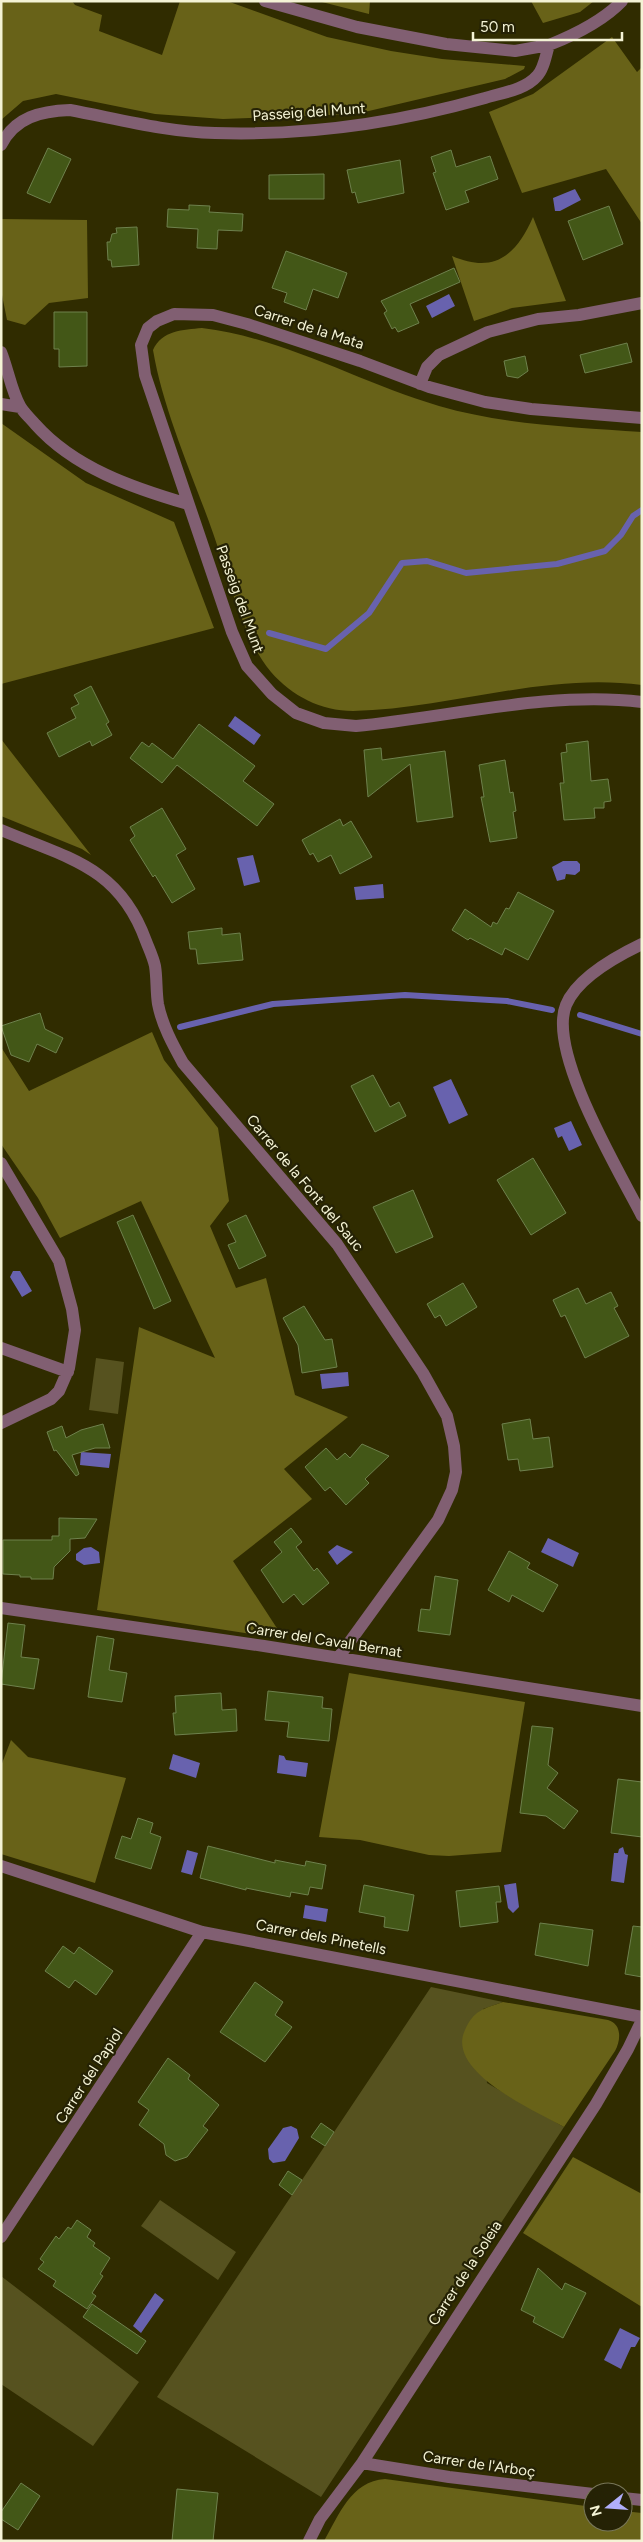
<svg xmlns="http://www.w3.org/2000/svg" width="643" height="2542" viewBox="0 0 643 2542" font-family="Figtree,sans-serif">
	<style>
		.green { fill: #56521f }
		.forest { fill: #686218 }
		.water { fill: #6862ae }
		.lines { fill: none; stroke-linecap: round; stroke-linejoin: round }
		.stream { stroke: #6862ae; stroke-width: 6 }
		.building { fill: #435717; stroke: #6e814d }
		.minor { stroke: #815f72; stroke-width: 12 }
		.labels { text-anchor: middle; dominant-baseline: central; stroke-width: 4.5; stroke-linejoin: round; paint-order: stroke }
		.street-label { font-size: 15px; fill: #f4f3d5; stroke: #252205 }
	</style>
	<rect width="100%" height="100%" fill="#302c00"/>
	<path class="green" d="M96 1358 124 1362 118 1414 89 1410Z
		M431 1987 503 2002 483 2009 487 2083 564 2127 321 2497 157 2397Z
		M160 2200 236 2252 218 2280 141 2226Z
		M1 2276 139 2382 93 2446 1 2384Z"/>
	<path class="forest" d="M1 1H72L75 5 102 15 99 31 162 55 180 1H227L327 37 391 51 442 59 525 66 524 69 505 79 356 114 223 119 155 114 56 94 23 101 1 120Z
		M318 1H370L369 14Z
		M531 1H594L580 12 543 23Z
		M612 37 637 72 642 67V224L606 169 522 193 489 112 533 94Z
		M533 217 566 301 512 308 474 321 452 256C494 274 516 256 533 217Z
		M1 219 87 220 88 298 49 303 25 325 7 320 1 290Z
		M202 328C285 338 360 383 439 406 504 425 575 427 642 432V685C545 672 449 709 353 711 321 711 292 696 271 672 244 641 227 573 213 533 193 476 163 410 153 350 162 330 183 330 202 328Z
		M1 423 86 483 174 522 214 628 1 684Z
		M1 739 91 855 82 849 1 816Z
		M152 1032 164 1060 218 1128 229 1201 210 1226 236 1288 266 1278 295 1395 348 1417 284 1469 312 1499 233 1561 284 1639 97 1610 139 1327 215 1358 141 1201 60 1238 38 1198 1 1144V1047L29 1091Z
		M349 1673 525 1702 501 1852 449 1856 429 1855 360 1840 319 1837Z
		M11 1740 28 1757 126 1778 95 1883 1 1854V1766Z
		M503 2002 608 2020C622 2024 621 2040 615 2051L564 2127C536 2111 445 2072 465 2030 474 2010 483 2009 503 2002Z
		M573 2157 642 2194V2307L523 2233Z
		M385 2479 593 2507V2522H623V2511L642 2513V2541H324C339 2515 351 2481 385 2479Z"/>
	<path class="water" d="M575 189 581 200 560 211H555L553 198Z
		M449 294 455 306 432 318 426 306Z
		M235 716 261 735 254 745 228 726Z
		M253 855 260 882 244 886 237 858Z
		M563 861H577L580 864V871L575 875 566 874 565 879 557 881 552 867Z
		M383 884 384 898 356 900 354 887Z
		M451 1079 468 1115 449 1124 433 1087Z
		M571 1121 582 1145 569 1151 562 1136 558 1138 554 1128Z
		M13 1271H20L32 1291 22 1297 10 1277Z
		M348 1372 349 1386 322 1389 320 1374Z
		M81 1452 111 1454 109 1468 80 1465Z
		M548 1538 579 1553 573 1567 541 1552Z
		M337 1545 353 1552 337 1565 328 1552Z
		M91 1547 99 1552 100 1563 84 1565 76 1560V1554L84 1548Z
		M173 1754 200 1763 196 1778 169 1769Z
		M279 1755 284 1756 286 1760 308 1763 306 1777 277 1773Z
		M623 1847 625 1854 628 1855 624 1883 611 1881 614 1853H618L619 1849Z
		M187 1850 198 1853 192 1875 181 1872Z
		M516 1883 519 1907 513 1913 508 1908 504 1885Z
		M305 1905 328 1909 326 1922 303 1918Z
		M291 2126 297 2129 299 2138 285 2161 273 2163 269 2159 268 2149 283 2128Z
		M155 2293 164 2300 141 2333 133 2326Z
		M620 2328 640 2338 635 2347H631L621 2369 604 2360Z"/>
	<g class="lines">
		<path class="stream" d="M269 633 326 649 369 613 402 563 427 561 466 573 557 564 605 551 621 535 633 516 642 510
			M580 1015 642 1034
			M180 1027 273 1004 405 995 507 1001 552 1010"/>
	</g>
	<path class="building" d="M48 148 71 159 50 203 27 193Z
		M451 150 456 167 490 156 498 179 465 191 469 202 446 210 433 173 436 172 431 157Z
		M400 160 404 193 358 203 355 192 352 193 347 170Z
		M324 174V199H269V175Z
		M189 205 210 206 209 212 243 214 242 231 218 230 217 249 197 248 198 229 167 227 168 209 189 210Z
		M609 206 623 244 583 260 568 221Z
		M137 227 139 265 112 267 111 260H108L107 242H110L112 234 117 233 116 228Z
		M286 251 347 273 338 298 313 289 306 310 284 302 287 293 272 288Z
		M454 268 460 282 410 304 419 323 398 332 395 327 392 329 384 313 387 311 381 301Z
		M54 312H87V366L59 367V349H54Z
		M627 343 632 362 585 373 580 355Z
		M525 356 528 371 518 378 507 376 504 361Z
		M91 686 109 722 106 724 112 735 92 746 90 741 59 757 47 733 76 718 71 708 79 704 74 695Z
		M199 724 255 766 243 781 274 804 257 826 177 765 162 783 130 758 142 742 149 747 152 743 173 759Z
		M588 741 591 781 608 779 611 801 604 802V808H594L595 818 564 820 560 783H564L561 753 567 752 566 744Z
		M381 748 382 760 445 751 453 817 417 822 410 764 368 797 364 750Z
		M505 760 510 793 513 792 516 811 513 812 517 838 490 842 481 797H484L479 765Z
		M162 808 186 849 176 855 195 889 172 903 155 875 153 877 130 840 135 836 130 827Z
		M340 819 343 826 351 821 372 857 340 874 331 855 318 862 313 853 310 855 302 840Z
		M518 892 554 911 528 960 505 948 502 955 470 938 468 940 452 930 465 909 491 927 493 922 497 924 506 908 509 909Z
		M222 928V935L240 933 243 960 198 964 196 949H190L188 932Z
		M40 1013 45 1029 63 1038 56 1053 37 1044 29 1062 11 1055 1 1026Z
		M373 1075 390 1107 399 1102 406 1116 375 1132 351 1086Z
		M533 1158 566 1213 531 1235 497 1180Z
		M413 1190 433 1237 396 1253 373 1207Z
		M133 1215 171 1301 154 1309 117 1222Z
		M246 1215 266 1256 239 1269 228 1245 236 1242 227 1224Z
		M463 1283 477 1307 446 1326 440 1315 435 1318 427 1304Z
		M578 1288 586 1304 611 1292 618 1306 614 1308 629 1336 585 1358 565 1315 561 1317 553 1300Z
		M304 1306 325 1340 332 1339 337 1367 302 1373 298 1345 283 1318Z
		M530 1419 533 1439 549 1437 553 1467 520 1471 518 1459 508 1460 502 1424Z
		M103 1424 110 1448H95L72 1455 79 1474 76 1476 56 1450 54 1451 47 1432 62 1426 66 1438 81 1430Z
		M362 1444 389 1456 365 1479 369 1483 346 1505 330 1487 325 1491 305 1467 326 1448 337 1460 345 1453 350 1458Z
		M59 1518 97 1519 85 1538 70 1539V1551L54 1567 53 1579H31V1577H20V1575L3 1574V1540H52V1536H59Z
		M291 1528 302 1542 296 1547 314 1571 317 1568 329 1583 303 1605 294 1594 283 1603 261 1570 282 1552 274 1542Z
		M509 1551 530 1563 527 1568 558 1585 543 1612 512 1595 509 1602 488 1590Z
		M435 1576 458 1580 450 1635 418 1631 421 1609 430 1610Z
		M8 1623 25 1625 21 1657 39 1659 34 1689 1 1684Z
		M97 1636 114 1639 109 1670 127 1673 122 1702 88 1697Z
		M268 1691 323 1697 322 1708 332 1709 329 1741 287 1737 289 1722 265 1720Z
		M221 1693 222 1710 236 1709 237 1731 175 1735 173 1713H176L175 1696Z
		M532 1726 553 1728 548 1765 558 1773 547 1788 578 1811 564 1829 546 1816 520 1813Z
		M618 1779 642 1782V1837L611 1833Z
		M138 1818 153 1823 150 1833 161 1837 151 1869 115 1858 122 1836 131 1839Z
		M208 1846 275 1863V1860L305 1866 306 1861 326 1865 322 1889 310 1887 308 1895 291 1892 290 1897 246 1888V1890L200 1878Z
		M364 1885 414 1895 408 1931 384 1927 385 1917 359 1912Z
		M499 1886 501 1902H496L498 1922 460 1927 456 1891Z
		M540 1923 593 1930 588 1966 535 1955Z
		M633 1926 642 1927V1977L625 1974Z
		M63 1946 74 1954 79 1947 113 1971 96 1995 75 1980 69 1988 45 1971Z
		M255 1982 283 2002 275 2015 292 2027 265 2062 220 2032Z
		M168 2058 190 2075 188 2079 219 2105 203 2126 208 2130 187 2157 175 2161 166 2155 164 2144 139 2125 149 2110 138 2102Z
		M321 2123 334 2132 325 2146 311 2137Z
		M288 2171 302 2180 292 2195 279 2185Z
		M77 2220 91 2230 87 2237 95 2243 93 2246 110 2258 100 2274 103 2276 92 2293 96 2296 87 2309 53 2286 56 2281 38 2269 44 2262 40 2259 56 2236 59 2239 68 2227 71 2229Z
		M538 2268 562 2290 565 2283 586 2293 563 2338 533 2322 535 2317 521 2310Z
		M92 2304 146 2341 137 2354 83 2317Z
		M21 2483 40 2496 18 2530 1 2519V2512Z
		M177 2489 218 2493 213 2541H172Z"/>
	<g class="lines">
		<path class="minor" d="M265 1 357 27 446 44 515 51 549 45
			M1 145C15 117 41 111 70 110 118 119 166 132 215 133 307 136 397 123 485 98 501 93 525 90 537 76 544 69 546 54 549 45 574 35 603 21 622 1
			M1 352C8 369 11 390 20 406 23 412 30 418 35 424 74 468 133 488 188 504
			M420 384 427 367 439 355 488 332 538 319 579 315 642 303
			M1 404 20 407
			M642 418 531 409 485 402 429 387 360 361 247 324 213 315 174 314 157 321 148 328 141 345 145 375 232 632 247 666 272 694 296 713 324 723 356 726C450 717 548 691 642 702
			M1 830C67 858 119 866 146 941 149 949 153 957 155 966 157 978 156 991 158 1004 162 1025 173 1045 183 1063L337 1244 423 1373 447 1416 454 1446 456 1472 452 1490 438 1520 338 1658
			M642 944C617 956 577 978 566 1005 547 1052 619 1171 642 1216
			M1 1163 59 1261 72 1309 75 1330 69 1368 59 1391 51 1399 1 1423
			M1 1348 68 1372
			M1 1608 264 1646 642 1706
			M1 1866 202 1932 642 2017
			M1 2237 202 1932
			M362 2463 449 2477 593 2494
			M623 2498 642 2500
			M309 2541 320 2519 362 2463 596 2104 628 2049 642 2020"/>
	</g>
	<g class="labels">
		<g class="street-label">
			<text transform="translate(309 112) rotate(-4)">Passeig del Munt</text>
			<text transform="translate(309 327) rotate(18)">Carrer de la Mata</text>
			<text transform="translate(240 599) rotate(70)">Passeig del Munt</text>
			<text transform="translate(305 1183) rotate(50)">Carrer de la Font del Sauc</text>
			<text transform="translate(324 1640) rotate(9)">Carrer del Cavall Bernat</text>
			<text transform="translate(321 1937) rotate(11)">Carrer dels Pinetells</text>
			<text transform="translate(89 2076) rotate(-57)">Carrer del Papiol</text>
			<text transform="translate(465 2273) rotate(-57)">Carrer de la Soleia</text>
			<text transform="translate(479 2464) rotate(8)">Carrer de l'Arboç</text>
		</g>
	</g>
	<rect width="643" height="2542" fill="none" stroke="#f4f3d5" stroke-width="5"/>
	<g transform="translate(608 2507) rotate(253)"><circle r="24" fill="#252205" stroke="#787658"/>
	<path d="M0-4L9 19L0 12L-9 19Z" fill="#b0aefa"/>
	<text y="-8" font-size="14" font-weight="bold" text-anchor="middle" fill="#f4f3d5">N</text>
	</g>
	<path d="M473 32v8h149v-8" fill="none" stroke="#f4f3d5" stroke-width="2.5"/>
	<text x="480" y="32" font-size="15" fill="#f4f3d5" stroke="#252205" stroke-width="4" paint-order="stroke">50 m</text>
</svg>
